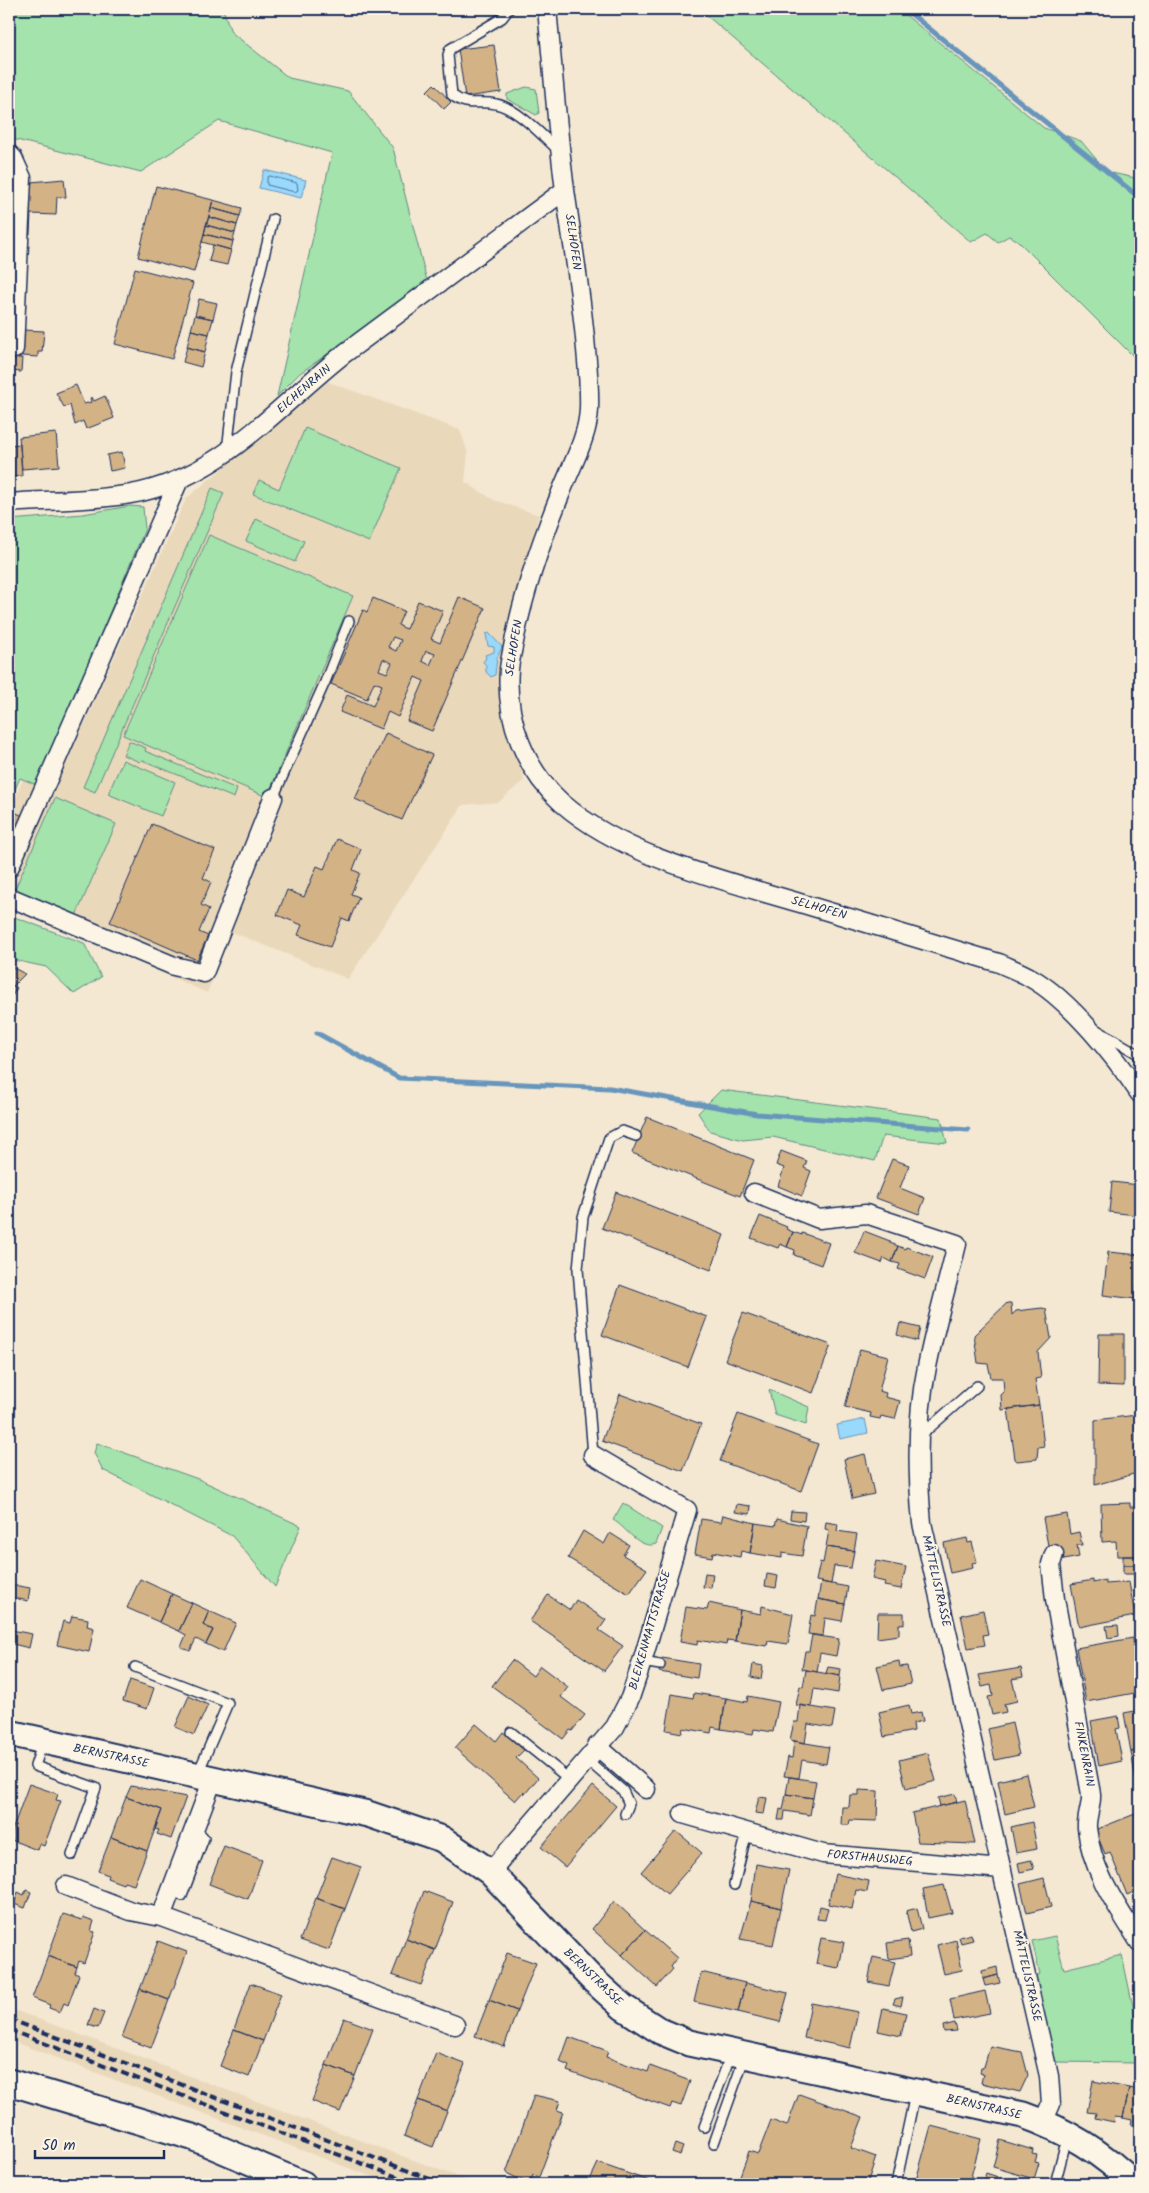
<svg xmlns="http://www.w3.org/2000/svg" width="1149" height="2193" viewBox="0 0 1149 2193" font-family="Kalam,sans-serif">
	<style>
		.built { fill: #ead8bb }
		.green { fill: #a4e3ab; stroke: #608984 }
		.water { fill: #99d9fb; stroke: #6795bc }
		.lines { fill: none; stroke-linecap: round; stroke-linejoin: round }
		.shore { stroke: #4d739d; stroke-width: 1 }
		.stream { stroke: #6795bc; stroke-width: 5 }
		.building { fill: #d3b286; stroke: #1b2f5e; fill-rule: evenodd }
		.lane-casing { stroke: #1b2f5e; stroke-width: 12 }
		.street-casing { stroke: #1b2f5e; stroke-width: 21 }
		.secondary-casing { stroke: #1b2f5e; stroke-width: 29 }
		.lane { stroke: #fcf5e5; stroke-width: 9 }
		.street { stroke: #fcf5e5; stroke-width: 18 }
		.secondary { stroke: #fcf5e5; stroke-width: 25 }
		.rail { stroke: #1b2f5e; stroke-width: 4; stroke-dasharray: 8 4; stroke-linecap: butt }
		.labels { text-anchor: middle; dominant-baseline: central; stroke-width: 4; stroke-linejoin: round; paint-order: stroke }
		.street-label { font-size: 12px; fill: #1b2f5e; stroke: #fcf5e5 }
	</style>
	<rect width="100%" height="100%" fill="#f4e8d2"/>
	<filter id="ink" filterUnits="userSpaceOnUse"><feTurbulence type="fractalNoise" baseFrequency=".02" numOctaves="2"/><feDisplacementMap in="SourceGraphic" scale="10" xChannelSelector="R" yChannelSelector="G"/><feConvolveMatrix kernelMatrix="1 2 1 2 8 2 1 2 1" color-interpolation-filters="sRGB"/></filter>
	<g filter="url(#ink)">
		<path class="built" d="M326 381 460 430 468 453 465 482 494 500 539 515 509 617 502 694 524 780 499 802 463 805 348 979 232 932 207 993 9 903V814L24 776 55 788 186 499Z
			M9 2008 477 2184H391L9 2040Z"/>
		<path class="green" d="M9 9H223L231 32 289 78 348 91 393 148 428 285 300 373 277 396 332 153 219 121 141 172 9 138Z
			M699 9H880L882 13 902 12 1044 128 1081 141 1107 172 1140 179V363L1017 240 1009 236 998 242 987 233 971 242Z
			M526 87 536 89 539 113 536 115 507 99V94Z
			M305 428 401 468 369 542 253 494 259 480 279 489Z
			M212 488 224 493 95 792 83 787Z
			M130 506 143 507 145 529 37 785 20 778 9 803V520L83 514Z
			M256 519 304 541 295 562 246 541Z
			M209 535 353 596 267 797 123 735Z
			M129 741 146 748 145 751 237 789 234 798 142 760 140 762 123 755Z
			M123 760 175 782 161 816 108 794Z
			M55 798 116 824 75 918 14 891Z
			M9 915 84 943 101 977 74 994 46 967 9 959Z
			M721 1090 941 1118 947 1143 883 1136 875 1161 773 1137 743 1140 710 1131 698 1113Z
			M769 1390 809 1407 806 1425 775 1415Z
			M97 1443 198 1479 301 1526 275 1587 232 1536 103 1470 94 1453Z
			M623 1503 662 1528 656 1544C639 1550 626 1527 613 1520Z
			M1055 1936 1064 1969 1122 1955 1138 2030 1137 2063 1053 2062 1034 1976 1040 1974 1032 1941Z"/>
		<path class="water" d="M264 170 306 180 301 198 259 188Z
			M489 633 502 647 497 658 495 675 491 677 486 672V665L483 662 486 658 485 655 494 652V647L488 646 486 634Z
			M865 1419 868 1433 840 1439 837 1425Z"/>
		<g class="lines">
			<path class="shore" d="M270 176 297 183 298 190 295 192 267 185V178Z"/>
			<path class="stream" d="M905 9 1140 198
				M317 1033 399 1078 610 1088 757 1114 968 1130"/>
		</g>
		<path class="building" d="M494 45 501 92 465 97 458 49Z
			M434 84 451 102 444 109 427 91Z
			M64 179 66 197H57L56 215 31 214 30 234 23 233 31 182Z
			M156 186 213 200 194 272 138 257Z
			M213 200 242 208 240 216 211 208Z
			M211 208 240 216 237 225 209 217Z
			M209 217 237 225 235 233 206 225Z
			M206 225 235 233 233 241 204 234Z
			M204 234 233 241 231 250 202 242Z
			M213 245 231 250 227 265 209 261Z
			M135 268 193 283 172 359 115 344Z
			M199 299 217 303 213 319 195 315Z
			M195 315 213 319 209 334 191 330Z
			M23 330 44 331 42 352H38V357L22 356Z
			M191 330 209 334 205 352 187 347Z
			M187 347 205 352 201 367 183 362Z
			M13 358H22L21 372 12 371Z
			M76 385 84 404 91 402 90 398 92 397 94 401 105 396 114 418 86 429 83 421 75 425 70 405 64 407 56 393Z
			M56 433 59 466 22 469 19 437Z
			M20 444 22 476 9 477V445Z
			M122 452 125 468 110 471 107 455Z
			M459 597 485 608 432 731 407 721 424 681 415 677 398 717 388 712 381 729 340 712 347 695 373 706 382 685 374 682 367 699 331 684 363 610 367 612 373 598 404 611 398 625 406 629 418 601 443 611 431 639 440 643ZM393 637 401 640 396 651 388 647ZM426 651 435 654 430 665 422 661ZM383 659 392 663 387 673 379 670Z
			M386 733 432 755 402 820 355 799Z
			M12 811 23 816 9 847V817Z
			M152 824 215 850 203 878 211 882 201 905 209 909 199 932 208 936 197 960 110 922Z
			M337 839 361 849 353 870 360 873 351 894 359 897 349 921 342 918 330 947 298 935 302 925 277 915 287 890 304 897 317 866 324 869Z
			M9 961 14 964 12 967 25 974 13 986 9 984Z
			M9 984 17 988 10 999H9Z
			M647 1117 754 1160 740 1196 632 1153Z
			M781 1151 807 1161 804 1168 811 1171 802 1196 778 1186 784 1168 776 1165Z
			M892 1159 909 1165 900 1188 925 1198 919 1214 876 1198Z
			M1112 1182 1139 1185 1136 1215 1109 1212Z
			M616 1192 724 1235 711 1270 602 1228Z
			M760 1216 787 1227 786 1229 793 1232 787 1247 780 1244 778 1248 751 1238Z
			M864 1231 890 1241V1243L898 1246 892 1262 884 1258 882 1263 855 1253Z
			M793 1232 802 1235V1233L829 1243 821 1265 794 1255 795 1250 787 1247Z
			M898 1246 905 1249 906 1247 933 1257 925 1279 898 1269 900 1264 892 1262Z
			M1108 1252 1140 1255 1136 1299 1103 1295Z
			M620 1285 707 1317 688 1367 602 1335Z
			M1007 1303H1011L1012 1315 1016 1311 1042 1308 1046 1309 1051 1338 1038 1352 1041 1378 1035 1379 1039 1405 1002 1410 1001 1395 1004 1392 1003 1378H991L988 1364 978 1363 974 1335Z
			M743 1313 831 1345 813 1393 725 1360Z
			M900 1323 920 1328 917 1341 897 1335Z
			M1099 1334H1124V1386L1098 1385Z
			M860 1349 888 1356 879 1391 886 1393 885 1397 900 1401 895 1419 881 1416 880 1419 870 1417 871 1413 845 1407Z
			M620 1394 701 1424 683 1471 602 1441Z
			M1039 1405 1044 1446 1038 1447 1037 1459 1017 1461 1015 1459 1008 1409Z
			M738 1414 818 1444 801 1491 720 1461Z
			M1137 1415V1473L1095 1485V1420Z
			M865 1454 874 1494 852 1499 844 1459Z
			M1130 1503V1507H1140V1556H1117L1116 1541 1102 1542 1101 1504Z
			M737 1504 751 1506 750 1514 735 1512Z
			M791 1511 805 1512 804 1521 790 1519Z
			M1067 1514 1070 1534 1079 1532 1082 1545H1077L1079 1557 1064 1560 1062 1548 1049 1551 1043 1518Z
			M723 1515 755 1523 750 1553 741 1551 740 1557 713 1552 712 1557 695 1554 701 1519 721 1522Z
			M777 1519 807 1526 802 1556 782 1553V1558L750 1553 755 1523 775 1526Z
			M826 1522 838 1524 837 1531 857 1534 854 1551 826 1547 829 1530 825 1529Z
			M583 1531 604 1544 610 1533 629 1545 623 1555 647 1569 629 1594 568 1558Z
			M967 1538 968 1543 972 1542 977 1562 972 1563 973 1568 950 1573 944 1543Z
			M826 1547 854 1551 851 1568 834 1566 831 1584 816 1581 820 1562 823 1563Z
			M1123 1556H1140V1565H1123Z
			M876 1561 906 1567 901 1589 884 1586 885 1582 872 1579Z
			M1123 1565H1140V1574H1123Z
			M705 1573 713 1574 711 1588 703 1587Z
			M767 1574 778 1576 776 1588 765 1586Z
			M140 1579 172 1594 159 1622 127 1608Z
			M1093 1580V1583L1105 1580 1106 1584 1129 1582 1135 1616 1079 1627 1071 1584Z
			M821 1582 848 1587 845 1604 818 1599Z
			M13 1585 30 1588 28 1601 10 1597Z
			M172 1594 192 1603 179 1631 159 1622Z
			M548 1595 570 1610 576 1600 606 1620 599 1630 623 1646 604 1671 530 1621Z
			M818 1599 845 1604 842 1621 825 1618 823 1636 808 1634 811 1615 815 1616Z
			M192 1603 209 1611 203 1625 213 1630 206 1644 196 1639 190 1651 181 1647 186 1635 179 1631Z
			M709 1603 740 1610 735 1641 727 1640 726 1645 698 1640 697 1645 680 1642 686 1607 707 1610Z
			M762 1606 793 1614 788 1644 768 1641 767 1646 735 1641 740 1610 761 1614Z
			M983 1610 988 1634 983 1635 985 1645 968 1648 961 1615Z
			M209 1611 236 1623 223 1652 206 1644 213 1630 203 1625Z
			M878 1613H904V1625L899 1624V1635L877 1638Z
			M72 1616 88 1619 87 1626 94 1628 89 1652 57 1645 63 1621 70 1623Z
			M1118 1625 1119 1636 1108 1638 1106 1626Z
			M11 1630 32 1634 29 1648 9 1643Z
			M812 1635 839 1639 836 1656 820 1653 817 1672 802 1669 805 1651H809Z
			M1133 1638 1140 1692 1086 1702 1076 1648Z
			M662 1658 699 1664 697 1678 659 1672Z
			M512 1660 533 1676 540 1666 568 1687 561 1697 585 1715 572 1731 570 1730 563 1739 492 1686Z
			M899 1661 900 1667 907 1666 911 1684 883 1690 877 1666Z
			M753 1664 763 1666 761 1679 751 1677Z
			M828 1667 841 1669 840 1676 826 1673Z
			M1021 1668 1023 1677 1012 1679 1017 1701 1004 1704 1006 1712 992 1715 988 1697 993 1696 991 1685 982 1687 979 1675Z
			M806 1670 840 1676 838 1693 814 1689 811 1707 796 1705 800 1686 803 1687Z
			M130 1680 154 1688 147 1709 123 1701Z
			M694 1693 726 1698 721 1729 712 1727 711 1733 683 1728 682 1733 666 1730 672 1694 693 1698Z
			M189 1696 208 1705 194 1735 175 1727Z
			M748 1696 779 1702 773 1732 754 1729 753 1734 721 1729 726 1698 747 1702Z
			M800 1705 835 1711 832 1728 808 1724 805 1743 790 1740 794 1722H798Z
			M909 1705 911 1714 921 1712 923 1721 913 1723 914 1731 884 1737 879 1712Z
			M1140 1710V1750L1131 1752 1124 1713Z
			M1118 1716 1120 1728 1116 1729 1122 1761 1099 1766 1091 1721Z
			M1012 1723 1019 1755 995 1760 988 1729Z
			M476 1724 496 1741 503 1732 524 1750 516 1758 538 1778 525 1794 523 1792 515 1801 455 1748Z
			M794 1741 829 1747 826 1764 802 1760 799 1778 784 1776 788 1757 792 1758Z
			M1140 1750V1804L1131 1752Z
			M928 1753 936 1781 906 1789 899 1760Z
			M1026 1774 1034 1807 1005 1814 998 1781Z
			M789 1777 816 1781 813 1798 786 1794Z
			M29 1784 58 1794 56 1800 61 1801 44 1846 39 1844 37 1850 9 1839Z
			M131 1786 186 1797 171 1839 157 1834 159 1830 155 1829 162 1810 126 1797Z
			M593 1786 616 1806 565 1867 541 1847Z
			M859 1790 878 1791 877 1821 850 1820 849 1825H841L842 1807H849L850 1795H859Z
			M786 1794 813 1798 810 1815 785 1811 784 1820H778L780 1809 783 1810Z
			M955 1794 957 1802 940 1806 938 1798Z
			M126 1797 162 1810 147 1851 111 1837Z
			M759 1797 767 1798 764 1814 755 1813Z
			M965 1800 975 1844 918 1842 912 1813Z
			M1135 1814 1140 1827V1889L1127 1895 1110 1852 1105 1854 1095 1830Z
			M1032 1822 1037 1849 1016 1853 1011 1827Z
			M676 1831 702 1853 667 1894 641 1872Z
			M111 1837 147 1851 134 1885 124 1882 123 1884 107 1878 108 1875 98 1871Z
			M224 1846 262 1860 248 1899 209 1884Z
			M332 1857 361 1867 345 1909 316 1898Z
			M1031 1860 1034 1869 1020 1872 1018 1863Z
			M756 1864 789 1870 781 1908 751 1901Z
			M835 1874 869 1881 867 1892 856 1890 852 1909 828 1904Z
			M1044 1878 1051 1907 1027 1913 1020 1884Z
			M944 1885 952 1913 928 1918 923 1889Z
			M26 1890 31 1892 25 1908 14 1904 18 1892 24 1895Z
			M424 1891 453 1902 435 1950 406 1939Z
			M316 1898 345 1909 329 1950 300 1940Z
			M614 1901 645 1930 622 1955 592 1929Z
			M751 1901 781 1908 773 1945 740 1939Z
			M820 1906 828 1908 825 1920 817 1919Z
			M917 1908 922 1929 911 1932 906 1911Z
			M63 1914 82 1920 83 1917 94 1921 91 1931 95 1932 84 1963 79 1961 77 1967 48 1956Z
			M645 1930 677 1958 671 1967 673 1969 657 1987 622 1955Z
			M971 1934 973 1940 961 1943 959 1937Z
			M821 1938 844 1942 839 1968 816 1964Z
			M406 1939 435 1950 421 1985 392 1975Z
			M908 1940 910 1956 889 1959 887 1943Z
			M956 1940 962 1970 944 1974 937 1945Z
			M158 1941 187 1952 169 2000 140 1989Z
			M507 1953 536 1963 517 2011 489 2000Z
			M48 1956 77 1967 75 1973 79 1975 68 2005 64 2003 60 2012 49 2008 50 2005 32 1998Z
			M873 1957 895 1962 889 1986 868 1982Z
			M997 1967 998 1975 983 1979 982 1971Z
			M701 1972 745 1983 738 2012 694 2002Z
			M998 1975 1000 1983 985 1986 983 1979Z
			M251 1983 281 1994 263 2041 234 2030Z
			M745 1983 788 1993 780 2022 738 2012Z
			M140 1989 169 2000 151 2048 122 2037Z
			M985 1991 990 2013 954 2020 950 1999Z
			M903 1997 901 2006 893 2004 895 1999Z
			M489 2000 517 2011 504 2047 475 2036Z
			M811 2003 858 2012 850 2048 804 2038Z
			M883 2008 906 2013 901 2036 878 2031Z
			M94 2009 104 2013 98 2028 88 2025Z
			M344 2018 373 2029 355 2076 326 2065Z
			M955 2023 957 2031 944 2032 943 2026Z
			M234 2030 263 2041 249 2077 220 2066Z
			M569 2037 608 2051 606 2057 648 2072 650 2066 690 2081 681 2106 672 2103 670 2108 567 2071 569 2066 560 2062Z
			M990 2046 1022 2052 1028 2075 1020 2092 981 2083 983 2074 980 2073 981 2067H984Z
			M436 2053 465 2064 447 2111 418 2100Z
			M326 2065 355 2076 340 2112 312 2101Z
			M1093 2081 1129 2088 1123 2118 1115 2117 1114 2122 1095 2118 1096 2113 1087 2112Z
			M1129 2088 1140 2090V2126L1131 2125 1132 2120 1123 2118Z
			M799 2094 863 2117 851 2148 876 2157 867 2184H737L749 2151 758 2154 771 2120 787 2126Z
			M534 2095 560 2101 557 2110 563 2112 539 2177 533 2175 530 2184 506 2173Z
			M418 2100 447 2111 433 2147 404 2136Z
			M931 2126 981 2139 969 2184H915Z
			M1000 2140 1033 2150 1032 2154 1037 2155 1035 2162 1039 2163 1034 2179 993 2167Z
			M675 2144 683 2147 680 2155 672 2152Z
			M598 2163 635 2176 658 2184H588Z
			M986 2173 998 2177 995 2184H982Z"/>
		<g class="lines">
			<g class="lane-casing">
				<path id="lane" d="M509 9 502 18 450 49 448 55 452 95C468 108 478 100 496 104 517 108 543 136 558 150
					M227 451 236 372 273 219
					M273 798 325 682 349 621
					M1097 1030 1140 1055
					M919 1437 977 1386
					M593 1455 578 1269 583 1217 609 1138 622 1131 636 1136
					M642 1662 660 1665
					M135 1667 228 1703 198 1773
					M511 1732 569 1779
					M43 1742 35 1766 96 1788 72 1855
					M586 1759 623 1791 629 1804 625 1814
					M734 1885 747 1832
					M182 1896 204 1838 195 1828
					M704 2127 731 2054
					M714 2143 745 2056
					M896 2184 915 2094
					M1055 2184 1064 2149 1070 2137"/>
			</g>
			<g class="street-casing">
				<path id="street" d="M547 9C553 69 557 130 565 190 572 239 580 288 585 338 587 362 590 386 589 409 588 438 570 468 560 495 541 542 525 588 515 637 513 648 510 659 509 669 505 719 525 770 562 803 624 857 723 880 800 903 867 923 933 943 999 963 1010 968 1021 972 1031 978 1069 999 1116 1058 1140 1094
					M9 154 13 158 22 178 14 349
					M9 503C48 500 92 501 131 494 221 478 276 407 345 353L565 190
					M9 868 179 480
					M9 897 174 966 204 973 273 798
					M754 1193 819 1219 866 1214 957 1244C947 1285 935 1326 927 1367 916 1418 917 1471 922 1523L1049 2076 1051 2104 1043 2122
					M1054 1554 1051 1564 1055 1599 1091 1794C1092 1805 1086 1817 1087 1828 1091 1870 1118 1908 1140 1943
					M597 1746 646 1789
					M213 1779 161 1917 455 2025
					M683 1814 823 1854 1002 1869
					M490 1872 615 1727 630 1698 642 1662 687 1510 593 1455
					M66 1886 131 1911 161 1917"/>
			</g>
			<g class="secondary-casing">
				<path id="secondary" d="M9 1733 368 1814 442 1839 490 1872 591 1978 623 2007 660 2031 689 2043 1023 2115C1066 2130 1102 2152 1134 2184
					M9 2082 192 2137 303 2184"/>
			</g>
			<use href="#lane" class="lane"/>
			<use href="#street" class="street"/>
			<use href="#secondary" class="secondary"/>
			<path class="rail" d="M9 2019 443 2184
				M9 2030 416 2184"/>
		</g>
	</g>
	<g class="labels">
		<g class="street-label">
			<text transform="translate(573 242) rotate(82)">SELHOFEN</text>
			<text transform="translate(304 389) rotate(-41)">EICHENRAIN</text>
			<text transform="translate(514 648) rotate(-81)">SELHOFEN</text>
			<text transform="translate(819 908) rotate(16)">SELHOFEN</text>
			<text transform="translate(936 1581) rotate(77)">MÄTTELISTRASSE</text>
			<text transform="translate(650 1630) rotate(-74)">BLEIKENMATTSTRASSE</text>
			<text transform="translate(1084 1754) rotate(79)">FINKENRAIN</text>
			<text transform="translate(111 1756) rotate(12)">BERNSTRASSE</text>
			<text transform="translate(870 1858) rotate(5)">FORSTHAUSWEG</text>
			<text transform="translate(1027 1976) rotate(77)">MÄTTELISTRASSE</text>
			<text transform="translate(593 1977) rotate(44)">BERNSTRASSE</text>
			<text transform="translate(984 2107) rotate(13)">BERNSTRASSE</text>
		</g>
	</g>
	<rect width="1149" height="2193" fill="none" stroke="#fcf5e5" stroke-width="30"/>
	<rect x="15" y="15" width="1119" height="2163" fill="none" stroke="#1b2f5e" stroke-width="2" filter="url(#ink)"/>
	<path d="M35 2150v8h129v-8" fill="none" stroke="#1b2f5e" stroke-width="2.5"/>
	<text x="42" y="2150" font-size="15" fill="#1b2f5e" stroke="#fcf5e5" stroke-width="4" paint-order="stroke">50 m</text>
</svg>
